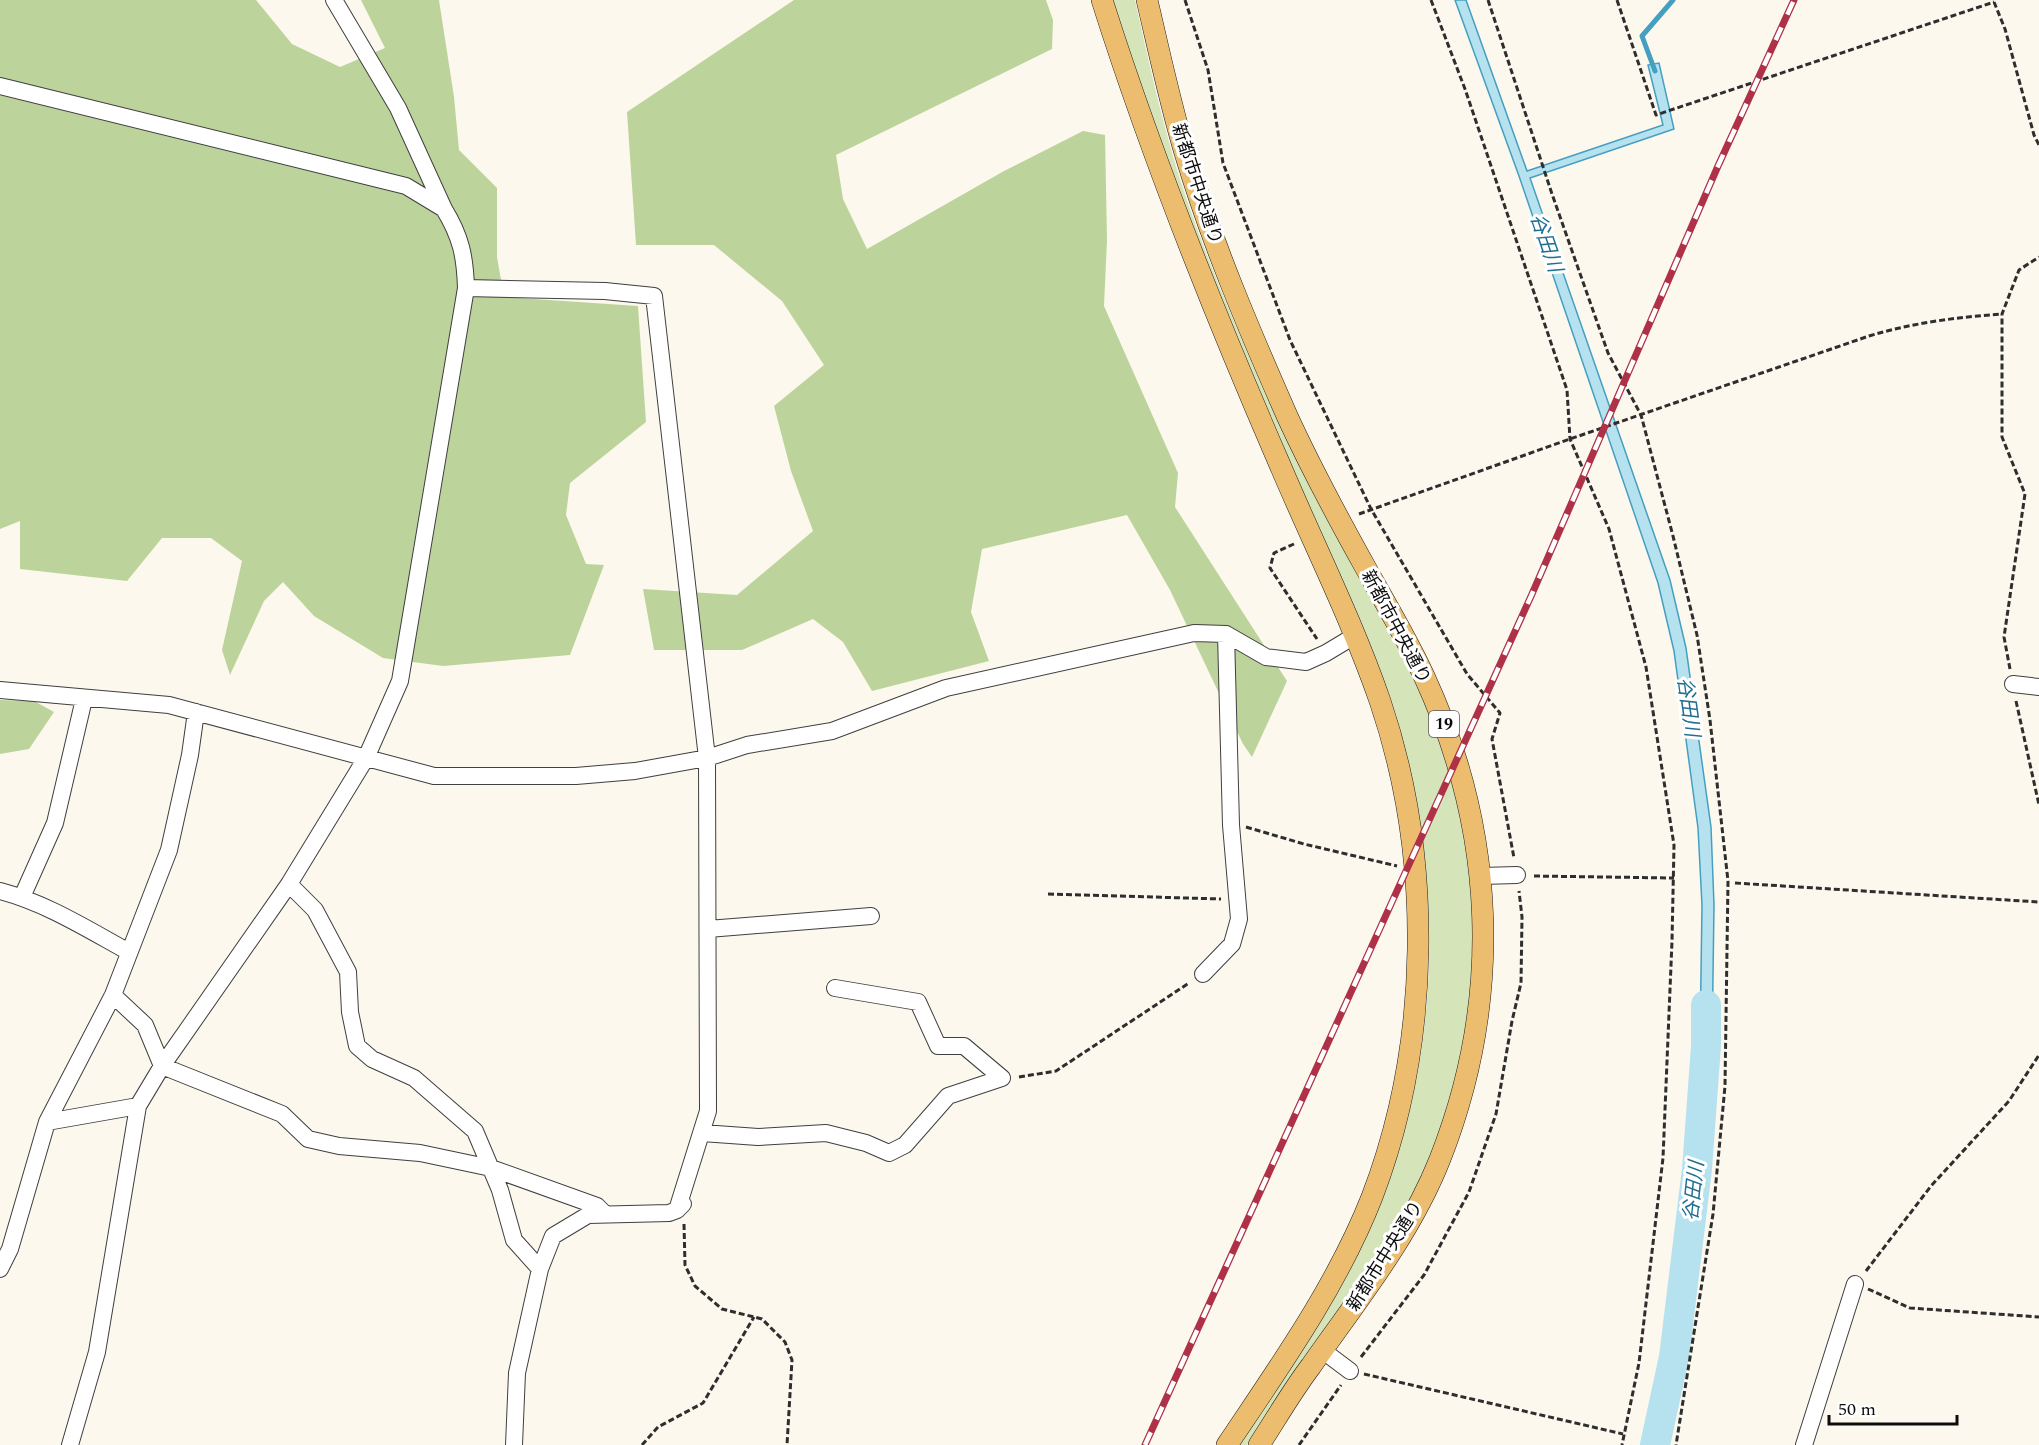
<svg xmlns="http://www.w3.org/2000/svg" width="2039" height="1445" viewBox="0 0 2039 1445" font-family="Spectral,'Noto Sans JP',serif">
	<style>
		.green { fill: #d6e4ba }
		.forest { fill: #bcd49b }
		.water { fill: #b6e2f0; stroke: #449fc0; stroke-width: 1.5 }
		.lines { fill: none; stroke-linecap: round; stroke-linejoin: round }
		.stream { stroke: #449fc0; stroke-width: 5 }
		.river { stroke: #b6e2f0; stroke-width: 30 }
		.minor-casing { stroke: #3f3f3f; stroke-width: 18 }
		.major-casing { stroke: #1d1d1d; stroke-width: 22 }
		.path { stroke: #2e2e2e; stroke-width: 3; stroke-dasharray: 6 3; stroke-linecap: butt }
		.minor { stroke: #fff; stroke-width: 16 }
		.major { stroke: #ecbd6f; stroke-width: 21 }
		.rail-casing { stroke: #af3148; stroke-width: 7 }
		.rail { stroke: #fff; stroke-width: 4.5; stroke-dasharray: 14; stroke-linecap: butt }
		.labels { text-anchor: middle; dominant-baseline: central; stroke-width: 6; stroke-linejoin: round; paint-order: stroke }
		.shield { fill: #fff; stroke: #555; stroke-width: 1.5 }
		.shield-label { font-size: 16px; font-weight: bold; fill: #0c0c0c }
		.street-label { font-size: 18px; fill: #0c0c0c; stroke: #fff }
		.water-label { font-size: 20px; font-style: italic; fill: #217092; stroke: #fff }
	</style>
	<rect width="100%" height="100%" fill="#fdf8ed"/>
	<path class="green" d="M1112 0H1135C1148 59 1161 118 1179 176 1211 276 1256 373 1301 468 1343 556 1397 638 1436 727 1443 744 1447 762 1452 780 1469 839 1474 899 1472 960 1472 975 1473 991 1470 1007 1463 1064 1445 1121 1423 1174 1402 1224 1369 1271 1337 1315 1306 1358 1276 1401 1247 1445H1238C1268 1394 1299 1343 1329 1291 1352 1254 1376 1217 1391 1175 1445 1018 1440 850 1388 694 1379 667 1366 641 1355 615 1328 550 1300 486 1273 421 1214 283 1158 143 1112 0Z"/>
	<path class="forest" d="M0 0H256L292 44 340 67 385 48 361 0H439L454 97 459 150 497 188V257L504 297 638 306 646 422 570 483 566 515 586 564 604 565 570 655 443 666 383 658 314 616 283 582 264 601 230 675 222 650 242 561 211 538H162L127 581 20 569V521L0 529Z
		M794 0H1046L1053 20 1052 49 836 155 843 199 867 249 1004 171 1083 131 1105 135 1107 240 1104 306 1178 473 1175 507 1287 681 1252 757 1243 744 1170 590 1127 515 982 549 971 612 989 661 872 691 843 642 813 619 742 650H654L643 589 737 595 813 531 791 471 774 406 824 365 782 301 714 245H636L627 112Z
		M0 700 34 701 54 712 29 749 0 754Z"/>
	<path class="water" d="M1455 0H1466L1527 171 1663 125 1648 65 1659 63 1674 129 1530 178 1670 580 1686 648 1711 827 1714 905 1712 1047 1700 1045 1702 905 1698 828 1674 651 1658 583 1519 176Z"/>
	<g class="lines">
		<path class="stream" d="M1655 71 1642 36 1673 0"/>
		<path class="river" d="M1655 1445 1674 1357 1697 1169 1706 1046V1005"/>
		<g class="minor-casing">
			<path id="minor" d="M334 0 398 108 444 209C461 237 465 256 466 288L605 291 654 296 707 758 708 1111 677 1210
				M0 86 406 186 444 209
				M2013 684 2039 687
				M0 690 169 705 434 776H576L635 771 707 758 747 745 832 731 946 688 1194 633 1226 634 1266 657 1306 662 1326 653 1356 635
				M1481 876 1517 875
				M289 884 315 910 348 972 350 1012 357 1046 372 1059 414 1078 475 1131 500 1190 514 1240 540 1269
				M0 891C46 903 87 929 129 952
				M22 897 55 823 84 699
				M708 929 871 916
				M1203 974 1232 944 1239 919 1231 825 1226 634
				M113 995 145 1025 162 1066 282 1114 308 1139 339 1146 420 1153 491 1168 597 1206 605 1214
				M47 1122 138 1106
				M702 1133 758 1137 826 1133 866 1143 889 1153 905 1145 948 1096 1002 1078 964 1046H938L918 1002 835 988
				M0 1269 10 1249 47 1122 113 995 169 850 190 755 196 712
				M1322 1350 1350 1371
				M70 1445 97 1352 138 1106 162 1066 289 884 366 758 400 681 466 288
				M514 1445 517 1373 540 1269 553 1236 588 1215 669 1213 677 1210 683 1204
				M1804 1445 1855 1284"/>
		</g>
		<g class="major-casing">
			<path id="major" d="M1102 0C1152 158 1214 313 1280 465 1313 543 1352 620 1380 701 1433 857 1431 1043 1372 1197 1337 1286 1280 1366 1227 1445
				M1147 0C1159 51 1170 103 1185 153 1212 243 1250 332 1288 418 1312 470 1340 522 1368 572 1387 606 1408 641 1424 676 1496 832 1503 999 1440 1159 1410 1235 1358 1299 1311 1366 1292 1391 1276 1419 1259 1445"/>
		</g>
		<path class="path" d="M1185 0 1208 70 1223 163 1290 340 1371 509 1467 674 1500 713 1492 739 1514 858
			M1431 0 1465 89 1567 390 1570 439 1609 529 1646 667 1674 845 1672 941 1663 1158 1639 1363 1622 1445
			M1488 0 1552 194 1608 353 1641 415 1673 536 1697 635 1710 720 1728 881 1725 1086 1713 1214 1676 1445
			M1617 0 1656 115 1994 2
			M1994 2 2005 29 2034 135 2039 145
			M1359 514 1570 439 1869 336C1912 323 1958 317 2002 314
			M1294 544 1274 553 1270 568 1317 639
			M2010 669 2004 637 2025 494 2002 437V314L2019 270 2039 257
			M2016 701 2039 805
			M1246 827 1304 844 1397 866
			M1534 876 1674 878
			M1735 883 2039 902
			M1048 894 1221 899
			M1019 1077 1056 1071 1189 983
			M684 1224 685 1265 695 1286 722 1309 762 1319 785 1342 792 1360 787 1445
			M1866 1271 1931 1186 2009 1101 2039 1055
			M1868 1289 1910 1308 2039 1317
			M1361 1357 1424 1275 1469 1192 1496 1114 1512 1021 1521 983 1522 917 1519 891
			M1364 1374 1623 1434
			M642 1445 658 1427 703 1403 754 1317
			M1299 1445 1341 1385"/>
		<use href="#minor" class="minor"/>
		<use href="#major" class="major"/>
		<g class="rail-casing">
			<path id="rail" d="M1145 1445 1532 594 1718 166 1794 0"/>
		</g>
		<use href="#rail" class="rail"/>
	</g>
	<g class="labels">
		<rect class="shield" x="1429" y="711" width="30" height="26" rx="4.5"/>
		<g class="shield-label">
			<text x="1444" y="724">19</text>
		</g>
		<g class="street-label">
			<text transform="translate(1197 184) rotate(72)">新都市中央通り</text>
			<text transform="translate(1396 627) rotate(62)">新都市中央通り</text>
			<text transform="translate(1385 1256) rotate(-58)">新都市中央通り</text>
		</g>
		<g class="water-label">
			<text transform="translate(1546 243) rotate(71)">谷田川</text>
			<text transform="translate(1688 707) rotate(82)">谷田川</text>
			<text transform="translate(1694 1191) rotate(-84)">谷田川</text>
		</g>
	</g>
	<path d="M1829 1415v9h128v-9" fill="none" stroke="#0c0c0c" stroke-width="3"/>
	<text x="1838" y="1415" font-size="18" fill="#0c0c0c" stroke="#ffffff" stroke-width="4.5" paint-order="stroke">50 m</text>
</svg>
